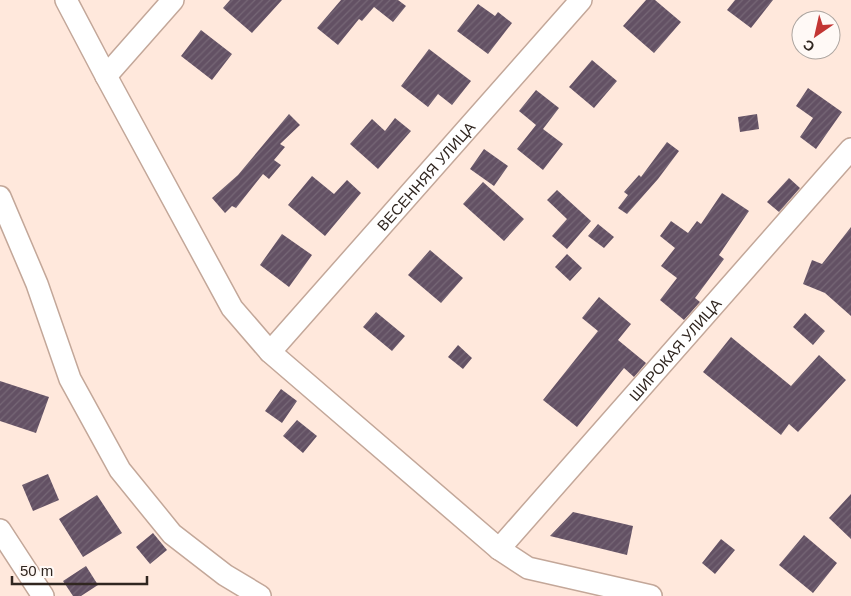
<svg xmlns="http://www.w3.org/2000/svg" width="851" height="596" viewBox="0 0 851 596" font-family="Helvetica,sans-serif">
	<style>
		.building { fill: url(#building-hatch) }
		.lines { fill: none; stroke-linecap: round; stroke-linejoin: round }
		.minor-casing { stroke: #c3a799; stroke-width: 24 }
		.minor { stroke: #fff; stroke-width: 21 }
		.labels { text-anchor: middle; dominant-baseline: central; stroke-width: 5; stroke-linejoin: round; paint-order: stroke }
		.street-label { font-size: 15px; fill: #302620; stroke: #fff9f6 }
	</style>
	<defs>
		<pattern id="building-hatch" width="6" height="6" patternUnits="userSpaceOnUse" patternTransform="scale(1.25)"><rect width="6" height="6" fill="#635164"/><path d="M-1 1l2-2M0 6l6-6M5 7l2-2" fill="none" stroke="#766776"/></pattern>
	</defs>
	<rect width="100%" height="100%" fill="#ffe8dc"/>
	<path class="building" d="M230 0H282L252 33 223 8Z
		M341 0H398L406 6 393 22 374 7 362 21 359 19 338 45 317 28Z
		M646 0H655L681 22 654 53 623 26Z
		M735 0H773L751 28 727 10Z
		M478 4 495 16 498 12 512 23 488 54 457 31Z
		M201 30 232 54 212 80 181 56Z
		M429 49 471 81 452 105 438 94 428 107 401 86Z
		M592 60 617 81 594 108 569 87Z
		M808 88 842 112 816 149 800 137 813 118 796 106Z
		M536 90 559 108 543 129 563 144 543 170 517 149 536 125 519 111Z
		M289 114 300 125 280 144 285 147 274 160 281 165 269 179 263 174 236 208 232 206 225 213 212 198 238 175Z
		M757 114 759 129 740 132 738 117Z
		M395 118 411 131 378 169 350 144 372 119 385 131Z
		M667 142 679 151 658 179 627 214 618 208 628 195 624 192 639 175 641 177Z
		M484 149 508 166 494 186 470 169Z
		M312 176 334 194 347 180 361 193 325 236 288 205Z
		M789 178 800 188 779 212 767 202Z
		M483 182 524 219 504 241 463 204Z
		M557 190 591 221 567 249 552 236 567 219 547 200Z
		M722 193 749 211 719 255 724 259 695 298 700 302 684 320 660 300 677 278 661 266 675 248 660 236 671 221 688 233 697 221 701 224Z
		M598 224 614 237 604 248 588 236Z
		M851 227V316L825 293 803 284 812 260 822 264Z
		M282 234 312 255 289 287 260 265Z
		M430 250 463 278 441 303 408 275Z
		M567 254 582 268 570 281 555 267Z
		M599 297 631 324 618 340 646 363 634 377 624 368 577 427 543 400 598 331 582 318Z
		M376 312 405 336 392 351 363 327Z
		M805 313 825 331 813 345 793 327Z
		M731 337 791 386 819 355 846 380 798 432 789 424 781 435 703 372Z
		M458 345 472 358 463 369 448 357Z
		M0 381 49 397 36 433 0 421Z
		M281 389 297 401 282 423 265 411Z
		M297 420 317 436 303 453 283 436Z
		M48 474 59 500 33 511 22 485Z
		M851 494V539L829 518Z
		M97 495 122 533 83 557 59 519Z
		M573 512 633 526 627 555 550 536Z
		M153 533 167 550 150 564 136 547Z
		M804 535 837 563 813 593 779 565Z
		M721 539 735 550 715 574 702 563Z
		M86 566 98 585 81 596H73L63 581Z"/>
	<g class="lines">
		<g class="minor-casing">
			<g id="minor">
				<path d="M66 0 106 76 232 308 270 352 499 549 528 568 651 596"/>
				<path d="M106 76 173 0"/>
				<path d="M0 197 37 284 70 379 120 470 172 534 225 575 260 596"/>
				<path id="s1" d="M270 352 581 0"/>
				<path d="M0 530 43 596"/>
				<path id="s2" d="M499 549 851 149"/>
			</g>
		</g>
		<use href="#minor" class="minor"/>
	</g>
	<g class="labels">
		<g class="street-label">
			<text stroke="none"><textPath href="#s1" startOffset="235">ВЕСЕННЯЯ УЛИЦА</textPath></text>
			<text stroke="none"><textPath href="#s2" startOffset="266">ШИРОКАЯ УЛИЦА</textPath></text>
		</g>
	</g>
	<g transform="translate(816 35) rotate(214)"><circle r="24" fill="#fff9f6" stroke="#aca5a0"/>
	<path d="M0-4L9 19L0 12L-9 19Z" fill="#c33533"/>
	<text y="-8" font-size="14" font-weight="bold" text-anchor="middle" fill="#302620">С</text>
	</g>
	<path d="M12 576v8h135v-8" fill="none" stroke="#302620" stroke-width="2.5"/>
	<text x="20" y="576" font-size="15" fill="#302620" stroke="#fff9f6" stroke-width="4" paint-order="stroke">50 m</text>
</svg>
